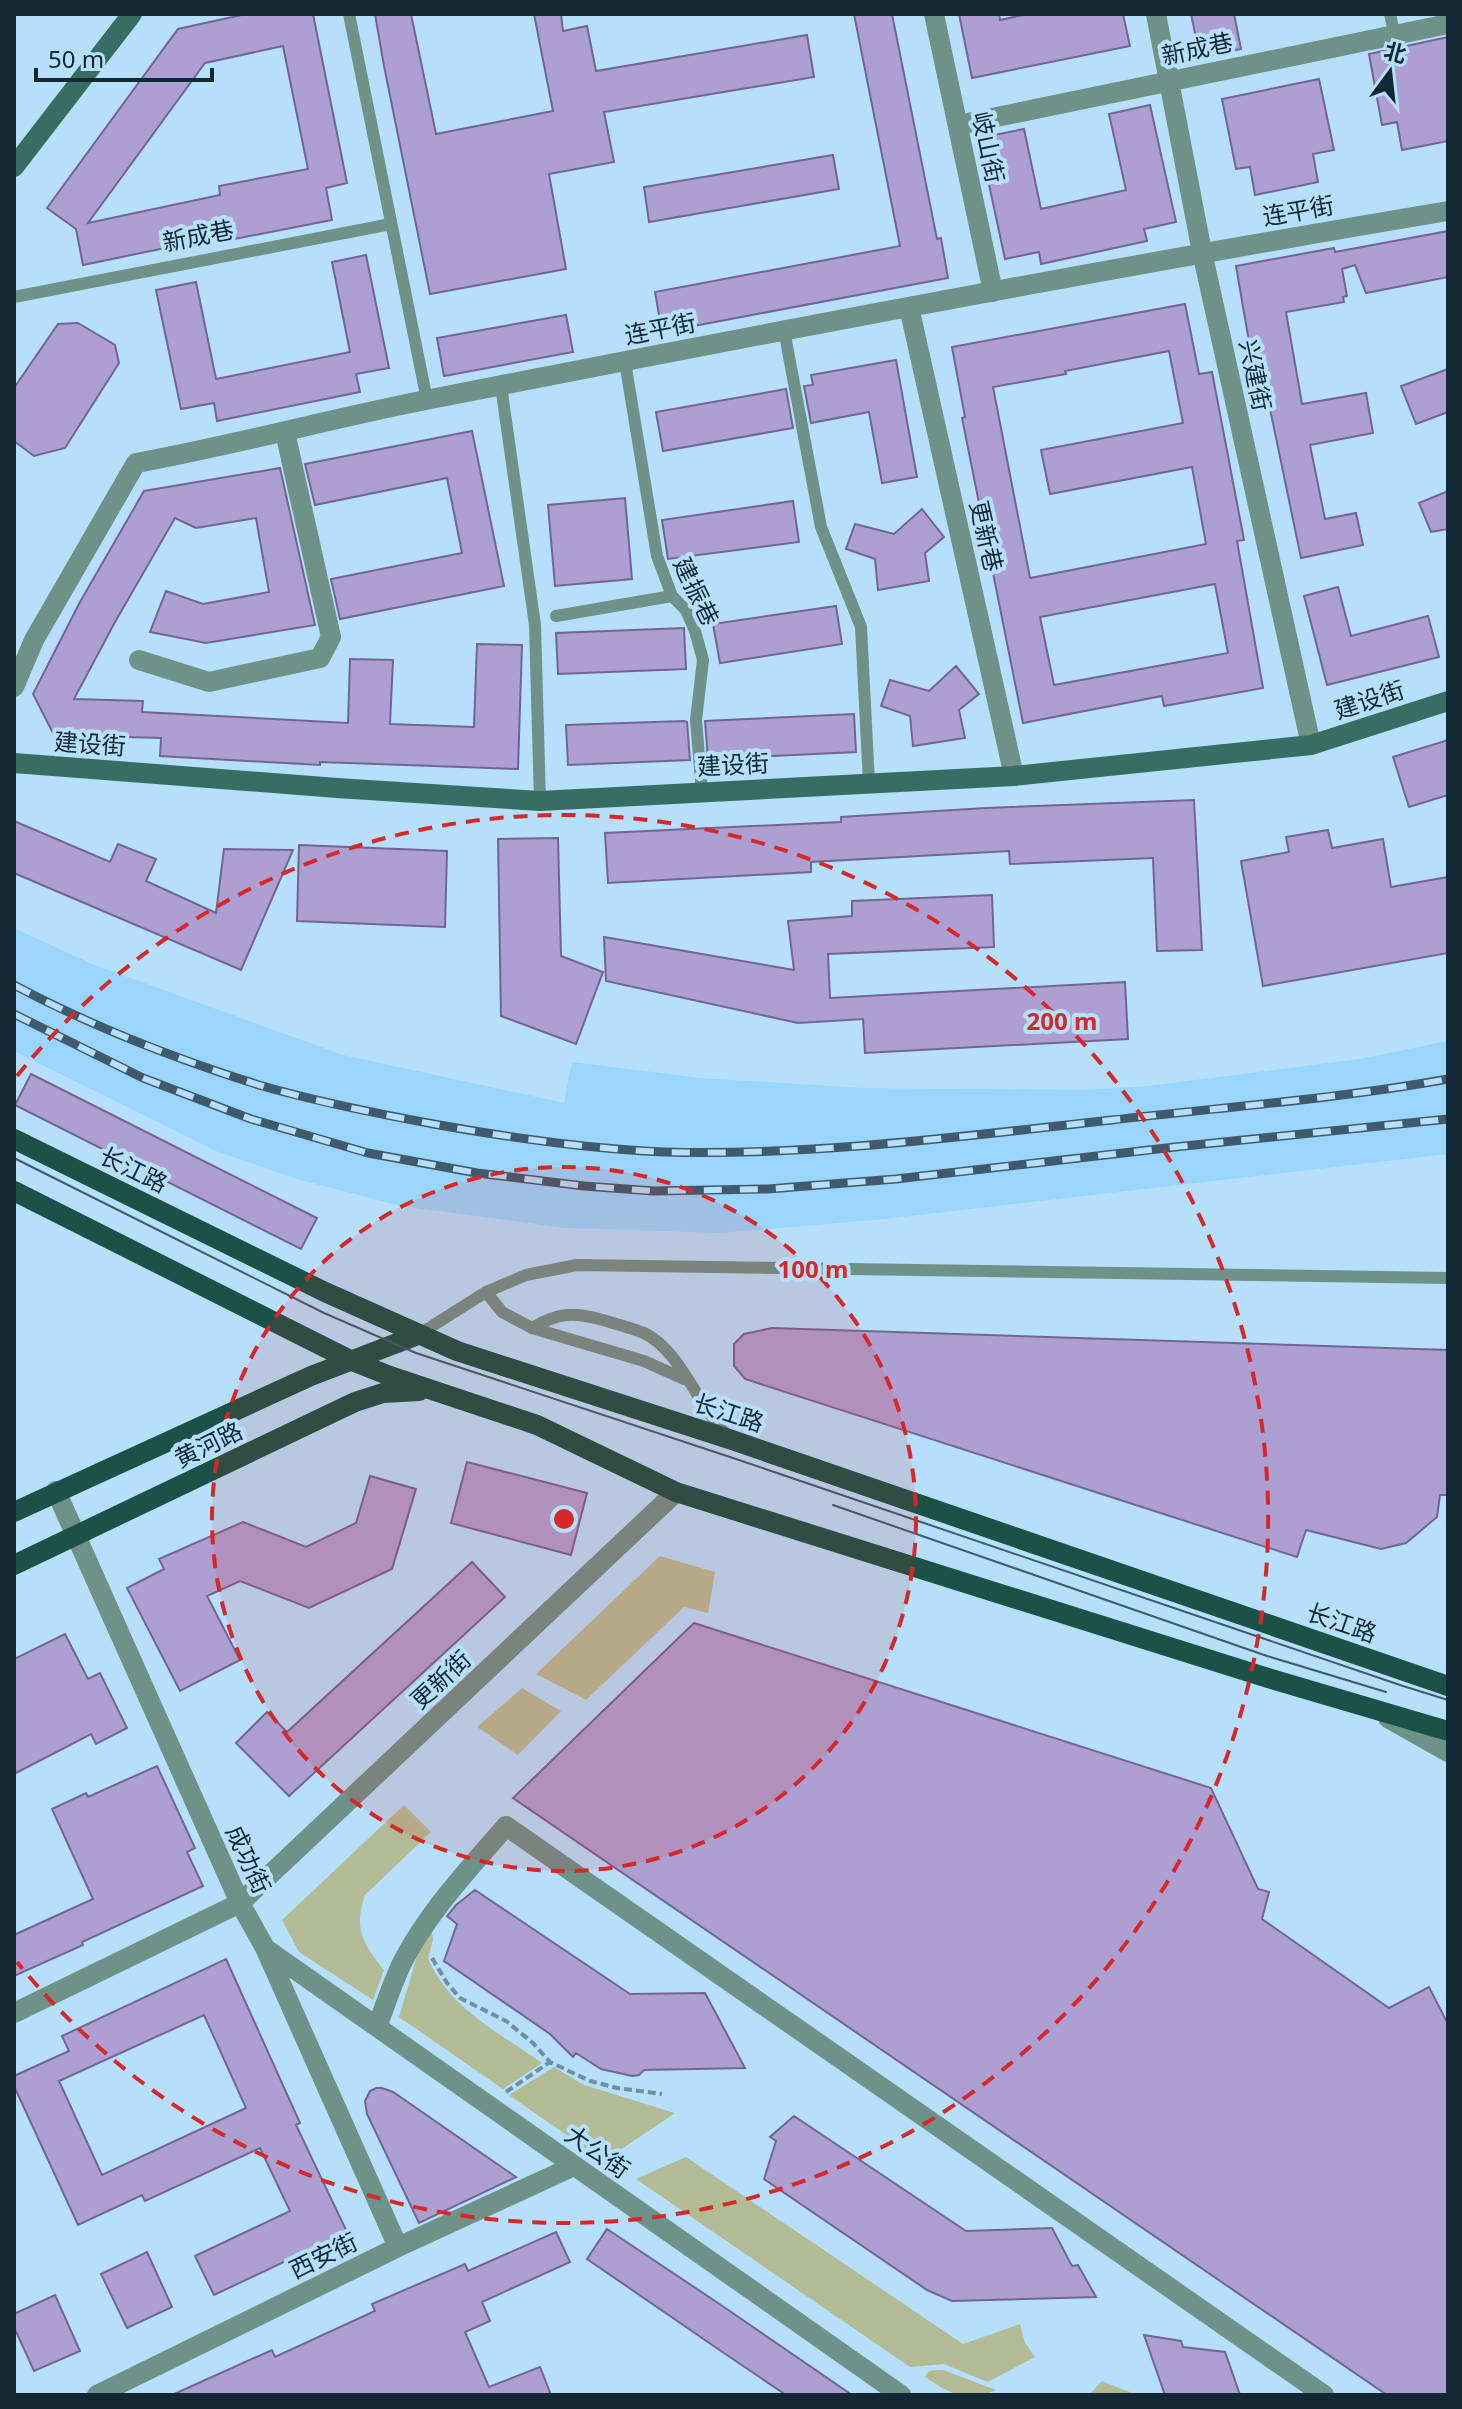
<svg xmlns="http://www.w3.org/2000/svg" width="1462" height="2409" viewBox="0 0 1462 2409" font-family="'Noto Sans','Noto Sans SC',sans-serif">
	<style>
		.built { fill: #99d5fd }
		.green { fill: #b3bb94 }
		.building { fill: #ad9fd1; stroke: #736593; stroke-width: 2; fill-rule: evenodd }
		.lines { fill: none; stroke-linecap: round; stroke-linejoin: round }
		.path { stroke: #6e8fa4; stroke-width: 4; stroke-dasharray: 8 4; stroke-linecap: butt }
		.service { stroke: #6e9188; stroke-width: 12 }
		.minor { stroke: #6e9188; stroke-width: 20 }
		.tertiary { stroke: #6e9188; stroke-width: 20 }
		.secondary { stroke: #376d62; stroke-width: 20 }
		.primary { stroke: #1a5247; stroke-width: 20 }
		.tram { stroke: #405a6c; stroke-width: 2 }
		.rail-casing { stroke: #405a6c; stroke-width: 9 }
		.rail { stroke: #b5dffb; stroke-width: 6; stroke-dasharray: 18; stroke-linecap: butt }
		.ring { fill: none; stroke: #d62828; stroke-width: 4; stroke-dasharray: 14 10 }
		.labels { text-anchor: middle; dominant-baseline: central; stroke-width: 8; stroke-linejoin: round; paint-order: stroke }
		.street-label { font-size: 24px; fill: #132835; stroke: #b5dffb }
		.centre { fill: #d62828; stroke: #b5dffb; stroke-width: 4 }
		.ring-label { font-size: 24px; text-anchor: middle; font-weight: bold; fill: #d62828; stroke: #b5dffb; stroke-width: 8; stroke-linejoin: round; paint-order: stroke }
	</style>
	<rect width="100%" height="100%" fill="#b5dffb"/>
	<path class="built" d="M14 928 92 964 343 1055 564 1103 572 1062 701 1078 863 1088 1088 1090 1148 1086 1360 1059 1448 1041V1154L884 1219 721 1233 565 1228 401 1206 297 1179 216 1151 14 1051Z"/>
	<path class="green" d="M660 1556 715 1572 708 1613 684 1607 586 1700 536 1674Z
		M522 1688 561 1711 518 1755 477 1727Z
		M404 1805 431 1832 365 1895C353 1928 363 1944 384 1970L373 2000 299 1952 282 1920Z
		M432 1933 433 1940 428 1958C447 2007 501 2034 542 2063L503 2089 399 2017 423 1936Z
		M554 2067 584 2085 675 2113 604 2161 509 2095Z
		M686 2157 963 2344 1020 2324 1025 2343 1035 2357 988 2382 944 2364 910 2367 636 2179Z
		M934 2370H943L996 2390C967 2404 949 2393 925 2377L928 2372Z
		M1102 2381 1137 2395H1089Z"/>
	<path class="building" d="M246 14H313L347 183 326 188 332 220 229 240 228 235 83 265 76 229 47 208 178 29ZM283 46 308 169 219 186 220 195 88 223 205 63Z
		M375 14H411L436 134 553 111 534 14H561L563 31 587 26 596 71 807 35 814 77 604 112 614 162 549 174 566 269 430 294 384 66Z
		M854 14H892L937 239 941 238 948 278 662 332 655 292 900 246Z
		M959 14H999L1000 20 1028 14H1123L1130 46 972 78Z
		M1191 14H1234L1241 49 1200 57Z
		M1448 37V141L1402 150 1397 122 1382 125 1369 54Z
		M1319 79 1334 150 1313 154 1318 182 1255 195 1250 167 1236 169 1222 99Z
		M1150 105 1176 222 1144 229 1147 241 1041 264 1039 252 1005 259 979 138 1024 129 1041 209 1126 190 1109 114Z
		M833 155 839 189 649 222 644 187Z
		M1448 231V277L1366 293 1355 265 1342 269 1347 296 1343 297 1344 302 1286 312 1302 404 1366 393 1373 433 1310 445 1325 519 1356 513 1363 545 1301 558 1264 380 1256 382 1236 266 1334 248 1335 252Z
		M366 255 389 368 356 374 360 392 217 421 214 403 181 409 156 290 196 282 216 379 350 352 332 262Z
		M1185 304 1199 374 1212 372 1244 540 1237 541 1263 688 1164 706 1162 696 1023 723 962 418 965 417 952 347ZM1169 351 1183 423 1041 450 1050 494 1192 467 1206 544 1030 578 993 387 1066 374 1065 371ZM1215 584 1228 653 1054 685 1040 617Z
		M566 315 573 352 444 376 437 338Z
		M78 323 115 345 119 363 65 448 34 456 14 441V388L58 324Z
		M896 360 917 477 882 483 869 412 811 423 804 386 813 385 811 375Z
		M1448 369V412L1416 424 1401 386Z
		M786 389 793 428 663 451 656 412Z
		M472 431 504 586 340 619 331 579 462 553 447 478 315 505 305 464Z
		M280 468 315 625 206 643 150 632 166 591 203 604 269 592 256 518 196 528 175 518 115 622 74 699 143 701 142 712 348 723 350 659 393 660 390 724 474 727 477 644 522 645 518 769 320 762V765L160 756 161 738 54 735 33 694 80 602 144 491Z
		M1448 491V529L1431 532 1419 503Z
		M625 498 632 579 555 586 548 505Z
		M793 501 799 542 668 559 662 520Z
		M922 509 944 537 925 553 929 581 878 590 875 559 846 549 855 524 894 534Z
		M1338 587 1351 636 1428 616 1439 657 1327 685 1304 596Z
		M836 606 842 644 720 663 713 624Z
		M684 628 686 669 558 674 556 633Z
		M956 666 979 694 959 710 965 738 913 746 910 716 881 706 890 680 929 691Z
		M854 714 856 752 708 759 705 721Z
		M684 721 687 722 690 760 568 765 566 725Z
		M1448 740V795L1409 807 1393 757Z
		M1194 800 1202 950 1157 951 1153 858 1010 864 1009 851 811 862V872L608 883 605 833 841 822V817L986 808Z
		M14 821 110 862 118 844 156 859 146 881 216 913 224 849 293 850 241 970 14 873Z
		M1328 830 1332 848 1383 839 1391 887 1448 877V953L1263 986 1241 861 1289 852 1286 837Z
		M558 838 561 956 603 972 576 1044 501 1016 498 839Z
		M299 845 447 851 445 927 297 921Z
		M992 895 994 947 828 954 830 998 1125 982 1128 1039 865 1053 863 1019 798 1023 606 981 604 937 794 970 788 921 852 916V901Z
		M31 1074 317 1218 301 1249 15 1105Z
		M772 1328 1448 1350V1495H1440L1437 1517 1406 1543 1381 1549 1306 1530 1297 1557 745 1379 734 1366V1344L744 1334Z
		M467 1462 587 1493 571 1555 451 1523Z
		M370 1476 416 1489 392 1569 309 1608 240 1581 207 1596 240 1660 180 1691 127 1588 164 1569 159 1559 243 1522 306 1547 356 1523Z
		M472 1562 505 1597 289 1796 236 1743 267 1712 287 1732Z
		M694 1623 1211 1788 1258 1889 1269 1892 1262 1919 1389 2008 1429 1987 1448 2024V2395H1387L513 1798Z
		M65 1634 88 1679 100 1673 127 1728 96 1744 91 1734 14 1774V1659Z
		M157 1766 195 1848 187 1852 203 1886 82 1942 83 1945 14 1976V1935L93 1899 52 1809 86 1793 88 1797Z
		M475 1890 630 1994 705 1993 745 2068 644 2070 639 2075 632 2076 601 2069 576 2053 573 2057 550 2034 444 1961 457 1924 447 1916 456 1905Z
		M226 1959 300 2123 296 2125 347 2232 214 2295 195 2256 290 2211 260 2148 145 2201 142 2195 78 2225 14 2086V2076L69 2051 62 2036ZM204 2015 246 2108 102 2175 59 2081Z
		M376 2088H382L393 2092 516 2177 419 2223 367 2114 365 2101 370 2091Z
		M794 2116 966 2231 1052 2228 1072 2266 1078 2265 1096 2297 952 2301 927 2290 764 2179 776 2141 770 2137Z
		M607 2229 718 2303 852 2395H786L718 2349 587 2259Z
		M556 2232 570 2262 482 2302 490 2321 465 2332 489 2387 540 2367 551 2395H172L272 2350 275 2357 375 2311 372 2304 465 2264 468 2271Z
		M147 2252 172 2307 127 2328 101 2274Z
		M55 2295 80 2351 34 2371 14 2327V2314Z
		M1144 2335 1181 2341 1183 2347 1225 2352 1240 2395H1165Z"/>
	<g class="lines">
		<path class="path" d="M432 1958 447 1983 460 1998 506 2021 533 2043 550 2062 590 2081 617 2088 662 2094
			M506 2092 550 2062"/>
		<path class="service" d="M349 14 427 400
			M1390 14 1394 33
			M14 297 391 224
			M784 330 821 527 861 627 869 783
			M625 362 657 556 672 596 686 610 695 631 703 660 696 720 702 792
			M501 386 535 625 540 801
			M556 616 672 596
			M486 1292 502 1312 532 1328 644 1361 684 1379
			M532 1328C559 1312 573 1312 603 1320 616 1324 631 1328 644 1333 680 1350 698 1406 726 1434
			M418 1335 486 1292 526 1275 577 1265 1448 1278"/>
		<path class="minor" d="M934 14 993 292
			M1156 14 1202 252 1311 745
			M958 125 1448 24
			M909 307 1014 776
			M139 660 209 682 320 658 331 637 285 432
			M14 687 34 640 136 463C235 445 333 418 431 399 770 332 1108 268 1448 211
			M56 1491 240 1903 265 1948 398 2247
			M266 1949 901 2395
			M14 2013 240 1903 676 1492
			M377 2027C385 2006 392 1984 402 1963 428 1912 469 1869 506 1826L1324 2395
			M97 2395 398 2247 574 2166"/>
		<path class="tertiary" d="M1388 1718 1448 1752"/>
		<path class="secondary" d="M14 167 132 14
			M14 763 337 788 540 801 1014 776 1311 745 1448 701"/>
		<path class="primary" d="M14 1139 325 1292 457 1351 732 1440 1448 1686
			M14 1191 352 1361 390 1376 537 1425 676 1492 1268 1678 1448 1731
			M14 1512 311 1376 418 1335
			M14 1565 355 1402 383 1393 419 1391"/>
		<path class="tram" d="M14 1158 324 1313 416 1353 733 1458 1403 1686 1448 1700
			M833 1505 1267 1656 1386 1692"/>
		<g class="rail-casing">
			<path id="rail" d="M14 985C91 1026 176 1059 259 1085 317 1102 379 1114 439 1125 513 1138 589 1149 665 1152 815 1156 964 1136 1112 1120 1224 1107 1337 1099 1448 1079
				M14 1014 143 1078 251 1119 368 1153 477 1173 584 1186 654 1191 768 1189 896 1179 1175 1147 1448 1119"/>
		</g>
		<use href="#rail" class="rail"/>
	</g>
	<circle cx="564" cy="1519" r="352" fill="#d62828" fill-opacity=".12"/>
	<g class="ring">
		<circle cx="564" cy="1519" r="352"/>
		<path d="M17 1076A704 704 0 1 1 17 1962"/>
	</g>
	<g class="labels">
		<g class="street-label">
			<text transform="translate(1197 48) rotate(-12)">新成巷</text>
			<text transform="translate(989 147) rotate(78)">岐山街</text>
			<text transform="translate(1298 210) rotate(-10)">连平街</text>
			<text transform="translate(198 235) rotate(-11)">新成巷</text>
			<text transform="translate(660 328) rotate(-11)">连平街</text>
			<text transform="translate(1256 375) rotate(78)">兴建街</text>
			<text transform="translate(987 536) rotate(77)">更新巷</text>
			<text transform="translate(697 591) rotate(64)">建振巷</text>
			<text transform="translate(1369 699) rotate(-18)">建设街</text>
			<text transform="translate(90 743) rotate(4)">建设街</text>
			<text transform="translate(733 764) rotate(-3)">建设街</text>
			<text transform="translate(134 1169) rotate(26)">长江路</text>
			<text transform="translate(729 1412) rotate(18)">长江路</text>
			<text transform="translate(208 1444) rotate(-26)">黄河路</text>
			<text transform="translate(1342 1622) rotate(19)">长江路</text>
			<text transform="translate(440 1679) rotate(-43)">更新街</text>
			<text transform="translate(249 1859) rotate(65)">成功街</text>
			<text transform="translate(598 2151) rotate(35)">大公街</text>
			<text transform="translate(323 2255) rotate(-26)">西安街</text>
		</g>
	</g>
	<circle cx="564" cy="1519" r="12" class="centre"/>
	<g class="ring-label">
		<text x="1062" y="1030">200 m</text>
		<text x="813" y="1278">100 m</text>
	</g>
	<rect width="1462" height="2409" fill="none" stroke="#132835" stroke-width="32"/>
	<g transform="translate(1390 72) rotate(15)" stroke="#b5dffb" stroke-width="6" paint-order="stroke">
	<path d="M0-6L14 30L0 20L-14 30Z" fill="#132835"/>
	<text y="-12" font-size="22" font-weight="bold" text-anchor="middle" fill="#132835">北</text>
	</g>
	<path d="M36 68v12h176v-12" fill="none" stroke="#132835" stroke-width="4"/>
	<text x="48" y="68" font-size="24" fill="#132835" stroke="#b5dffb" stroke-width="6" paint-order="stroke">50 m</text>
</svg>
